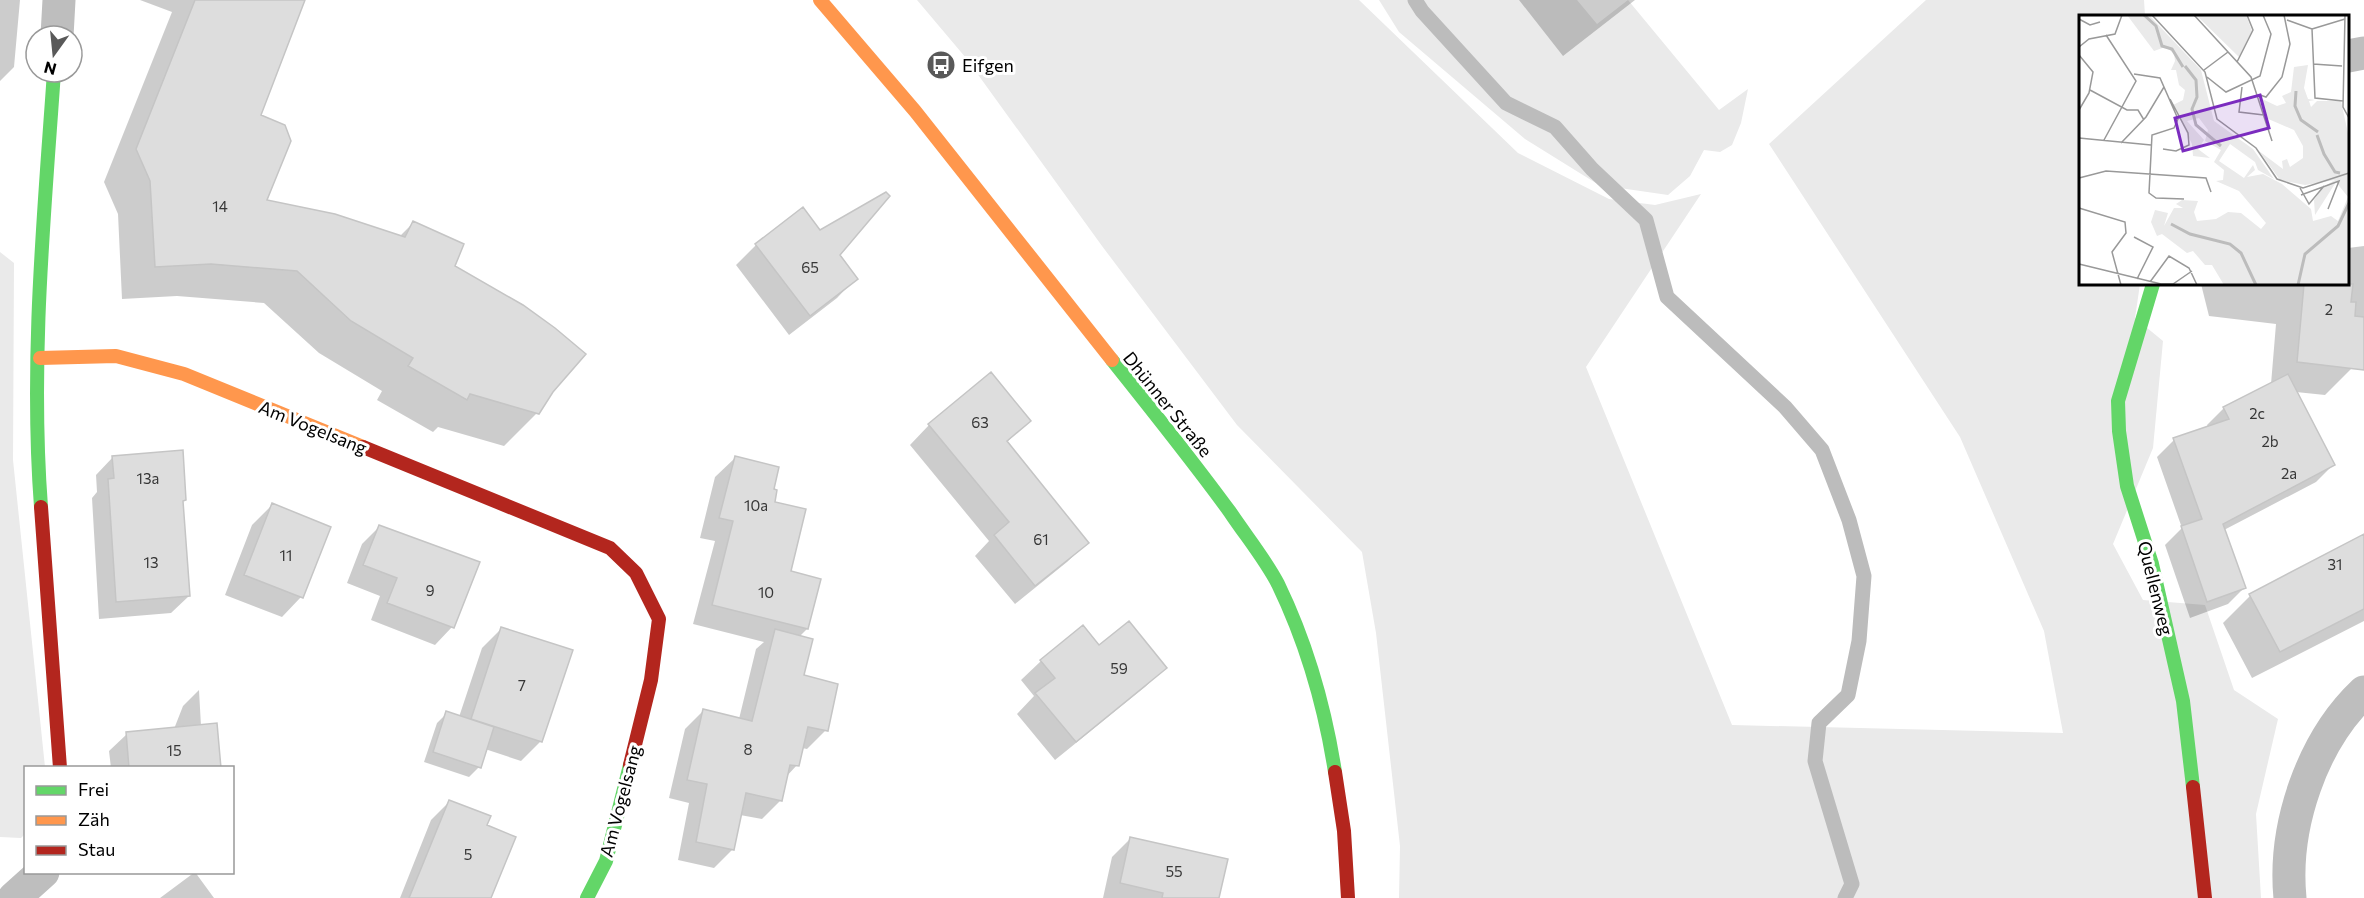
<svg xmlns="http://www.w3.org/2000/svg" width="2364" height="898" viewBox="0 0 2364 898" font-family="Commissioner,sans-serif">
	<style>
		.green { fill: #eaeaea }
		.shadow { fill: #0003 }
		.lines { fill: none; stroke-linecap: round; stroke-linejoin: round }
		.stream { stroke: #bcbcbc; stroke-width: 15 }
		.building { fill: #ddd; stroke: #c5c5c5; stroke-width: 1.5 }
		.street { stroke: #bebebe; stroke-width: 33 }
		.fast { stroke: #63d668; stroke-width: 14 }
		.slow { stroke: #ff974d; stroke-width: 14 }
		.jam { stroke: #b3261e; stroke-width: 14 }
		.labels { text-anchor: middle; dominant-baseline: central; stroke-width: 6; stroke-linejoin: round; paint-order: stroke }
		.number-label { font-size: 15px; fill: #373737 }
		.poi-label { font-size: 18px; fill: #000; stroke: #fff; text-anchor: start }
		.street-label { font-size: 18px; fill: #000; stroke: #fff }
		.inset-river { fill: none; stroke: #bcbcbc; stroke-width: 3 }
		.inset-road { fill: none; stroke: #999; stroke-width: 1.5 }
		.view { fill: #7b2cbf; fill-opacity: 0.15; stroke: #7b2cbf; stroke-width: 3 }
		.inset-edge { fill: none; stroke: #000; stroke-width: 3 }
	</style>
	<rect width="100%" height="100%" fill="#fff"/>
	<path class="green" d="M917 0H1359L1518 153 1609 199 1655 205 1701 194 1586 367 1732 725 2063 733 2044 631 1960 437 1769 144 1926 0H2144L2145 16H2080V284H2140L2135 318 2163 341 2153 448 2113 544 2143 600 2205 605 2234 690 2278 719 2256 814 2261 898H1399L1400 846 1376 633 1362 552 1237 425 1102 246 966 58Z
		M1379 0H1577L1597 24 1628 0 1719 110 1748 89 1741 123 1732 145 1720 152 1704 150 1690 176 1668 195 1599 185 1525 139 1399 32Z
		M0 252 14 263 13 460 45 767 26 768 25 834 21 838 0 837Z"/>
	<path class="shadow" d="M0 0H20L14 67 0 81Z
		M140 0H304L260 116 265 201 400 236 413 223 453 266 552 391 537 413 504 446 438 427 433 432 377 400 382 391 319 353 264 303 177 296 122 299 118 214 104 182 172 12Z
		M1519 0H1635L1563 56Z
		M803 209 856 278 837 298 789 335 736 265 756 245Z
		M2364 246V356L2325 395 2296 392 2333 465 2316 482 2224 530 2245 587 2228 604 2190 618 2165 545 2182 528 2157 457 2174 440 2208 428 2207 425 2224 408 2271 384 2276 324 2209 316 2201 284H2348V248Z
		M1029 421 1007 442 1087 543 1067 562 1015 604 975 556 989 541 910 445 929 425Z
		M113 457 185 500 181 503 189 596 171 613 99 619 92 498 97 492 96 475Z
		M735 458 772 490 773 503 789 572 807 629 799 637 802 676 826 730 807 749 802 748 797 765 786 777 781 800 762 819 740 815 733 849 714 868 678 860 689 803 669 798 685 729 703 711 739 719 756 649 764 642 693 624 715 541 700 538 715 477Z
		M272 505 329 528 301 597 282 617 225 595 252 525Z
		M380 526 452 627 435 645 371 620 380 596 347 583 362 544Z
		M2364 536V621L2252 678 2223 623 2250 596Z
		M502 628 541 741 521 761 485 749 479 767 469 777 424 762 437 723 447 713 459 717 482 648Z
		M1099 647 1165 668 1145 687 1055 760 1017 714 1034 696 1021 680 1041 661Z
		M199 690 201 726 219 768H111L109 751 127 734 174 729 183 706Z
		M450 801 485 826 490 898H400L431 820Z
		M1130 839 1217 898H1103L1112 857Z
		M195 872 214 898H160Z"/>
	<g class="lines">
		<path class="stream" d="M1415 0 1422 11 1506 103 1555 127 1592 169 1646 220 1667 297 1785 407 1822 450 1849 520 1864 576 1859 641 1848 695 1819 723 1815 761 1852 884 1845 898"/>
	</g>
	<path class="building" d="M195 0H305L261 115 285 125 291 141 267 200 335 214 405 237 413 221 464 244 455 266 523 305 555 328 586 354 553 392 539 414 470 394 467 400 408 366 413 358 351 321 297 271 211 264 155 267 150 181 136 149Z
		M886 192 890 196 840 255 858 279 810 316 755 244 803 207 820 230Z
		M2304 284H2353L2351 302H2356L2355 316 2364 317V370L2297 362Z
		M991 372 1031 421 1007 441 1089 543 1035 586 994 535 1009 522 928 424Z
		M2288 374 2335 465 2223 524 2246 588 2207 602 2181 526 2202 519 2173 438 2229 419 2223 407Z
		M183 450 186 500 183 501 190 596 116 602 108 479 114 478 112 456Z
		M735 456 779 467 774 489 777 490 775 502 806 509 791 571 821 579 808 629 712 605 733 521 719 518Z
		M272 503 331 527 303 598 244 575Z
		M379 525 480 562 454 628 387 603 397 578 363 565Z
		M2364 534V609L2280 652 2249 594Z
		M1129 621 1167 668 1076 742 1035 693 1055 678 1040 660 1083 625 1099 645Z
		M501 627 573 650 542 742 471 719Z
		M775 629 813 639 804 675 838 684 828 731 808 727 799 766 790 765 782 801 746 793 734 850 696 842 707 784 687 780 703 709 752 721Z
		M446 711 494 727 481 768 433 752Z
		M217 723 221 768H129L126 732Z
		M449 800 491 816 487 825 516 837 491 898H409Z
		M1130 837 1228 859 1219 898H1162L1163 893 1120 883Z"/>
	<g class="lines">
		<path class="street" d="M57 36 59 0
			M2348 56 2364 53
			M14 898 43 872
			M2290 898C2283 826 2312 741 2364 692"/>
		<path class="fast" d="M2153 284 2118 401 2119 431 2127 486 2152 564 2183 701 2193 787
			M1112 360C1152 410 1192 460 1230 512 1246 536 1265 559 1278 584 1307 644 1325 708 1335 772
			M41 507C30 362 44 216 54 72
			M587 898 606 861 630 765"/>
		<path class="slow" d="M820 0 915 111 1112 360
			M40 358 116 356 184 374 363 447"/>
		<path class="jam" d="M363 447 610 548 636 573 659 619 651 680 630 765
			M41 507 60 768
			M1335 772 1344 831 1348 898
			M2193 787 2205 898"/>
	</g>
	<defs>
		<g id="bus-disc" transform="scale(1.5)"><circle r="9.5" fill="#595959" stroke="#fff"/><path d="M-5-6H5V4H4V6H2V4H-2V6H-4V4H-5ZM-3.5-4V0h7V-4ZM-3.5 1.2v1.5H-2V1.2ZM2 1.2v1.5H3.5V1.2Z" fill="#fff"/></g>
	</defs>
	<g fill-rule="evenodd">
		<use href="#bus-disc" x="941" y="65"/>
	</g>
	<g class="labels">
		<g class="number-label">
			<text x="220" y="206">14</text>
			<text x="810" y="267">65</text>
			<text x="2329" y="309">2</text>
			<text x="2257" y="413">2c</text>
			<text x="980" y="422">63</text>
			<text x="2270" y="441">2b</text>
			<text x="2289" y="473">2a</text>
			<text x="148" y="478">13a</text>
			<text x="756" y="505">10a</text>
			<text x="1041" y="539">61</text>
			<text x="286" y="555">11</text>
			<text x="151" y="562">13</text>
			<text x="2335" y="564">31</text>
			<text x="430" y="590">9</text>
			<text x="766" y="592">10</text>
			<text x="1119" y="668">59</text>
			<text x="522" y="685">7</text>
			<text x="748" y="749">8</text>
			<text x="174" y="750">15</text>
			<text x="468" y="854">5</text>
			<text x="1174" y="871">55</text>
		</g>
		<g class="poi-label">
			<text x="962" y="65">Eifgen</text>
		</g>
		<g class="street-label">
			<text transform="translate(1168 404) rotate(51)">Dhünner Straße</text>
			<text transform="translate(313 427) rotate(22)">Am Vogelsang</text>
			<text transform="translate(2156 588) rotate(76)">Quellenweg</text>
			<text transform="translate(620 801) rotate(-75)">Am Vogelsang</text>
		</g>
	</g>
	<g transform="translate(2079 15)">
		<rect width="270" height="270" fill="#fff"/>
		<path d="M48 0H70L122 55 135 106 174 134 195 164 179 155 176 147 151 129 140 146 165 163 174 150 176 155 168 162 184 159 203 169 232 194 234 206 252 201 259 206 269 182 257 167 236 200 235 185 244 172 256 165 226 170 201 165 180 136 204 154 203 146 208 144 211 152 224 143V131L215 115 187 103 181 83 198 91 207 88 203 81 212 77 215 52 229 50 225 73 229 84 236 85 230 86 232 92 238 86H262L270 123V270H145L133 250H126L114 236 108 238 83 219 78 221 72 207 76 195 89 198 85 211 95 193H104L97 189 103 185 119 186 115 197 118 206 137 204 149 197 162 198 182 214 187 208 160 176 137 166 144 165 145 155 135 147 142 135 126 126 129 115 120 103 108 106 125 125 119 134 131 143 114 141 113 129 94 90 104 85 106 75 100 70 97 55H92L96 46 95 38 86 32 75 36ZM117 0H167L173 16 160 42Z" fill="#eaeaea"/>
		<path class="inset-river" d="M65 0 77 11 83 31 93 34 104 52M106 51 117 65 118 82 113 94 117 110 142 131M217 76 216 91 222 105 239 117M238 120 245 139 256 157 261 158M92 209 111 219 151 229 162 238 177 270M219 270 226 239 259 211 270 188"/>
		<path class="inset-road" d="M73 0 126 57 138 104 177 133 198 164 224 173 270 158M115 0 172 62 193 126M266 0 264 92 270 103M0 4 11 10 21 7M208 5 233 14M233 14 236 83 264 86M233 14 266 4M0 32 10 24 36 19 43 0M0 40 14 57 10 78 0 95M158 47 174 15 168 0M234 49 263 51M125 55 149 37M55 59 81 63 99 104 95 113 73 120 70 178 77 183 105 184M128 62 147 77 181 61 192 19 184 0M163 72 160 97 185 100M11 75 48 95H59L65 105M181 80 187 82 203 62 211 29 205 0M0 123 72 130M25 125 57 66 27 20M42 128 67 102 85 72M84 134 97 136 110 130 109 118 91 84M0 163 27 156 127 163 132 177M221 173 230 189 245 171M222 180 260 166 249 194M0 193 46 207 47 218 33 237 42 270M55 222 74 232 58 264M0 249 82 269H94L113 256M71 267 90 241 110 253 118 270"/>
		<path class="view" d="M181 80 190 113 104 136 96 103Z"/>
		<rect width="270" height="270" class="inset-edge"/>
	</g>
	<rect x="24" y="766" width="210" height="108" fill="#ffffff" stroke="#999999" stroke-width="1.5"/>
	<rect x="36" y="786" width="30" height="9" fill="#63d668" stroke="#999999" stroke-width="1.5"/>
	<text x="78" y="796" font-size="18" fill="#000000">Frei</text>
	<rect x="36" y="816" width="30" height="9" fill="#ff974d" stroke="#999999" stroke-width="1.5"/>
	<text x="78" y="826" font-size="18" fill="#000000">Zäh</text>
	<rect x="36" y="846" width="30" height="9" fill="#b3261e" stroke="#999999" stroke-width="1.5"/>
	<text x="78" y="856" font-size="18" fill="#000000">Stau</text>
	<g transform="translate(54 54) rotate(195)"><circle r="28" fill="#ffffff" stroke="#999999" stroke-width="1.5"/>
	<path d="M0-4.5L10 22L0 15L-10 22Z" fill="#595959"/>
	<text y="-9" font-size="16" font-weight="bold" text-anchor="middle" fill="#000000">N</text>
	</g>
</svg>
